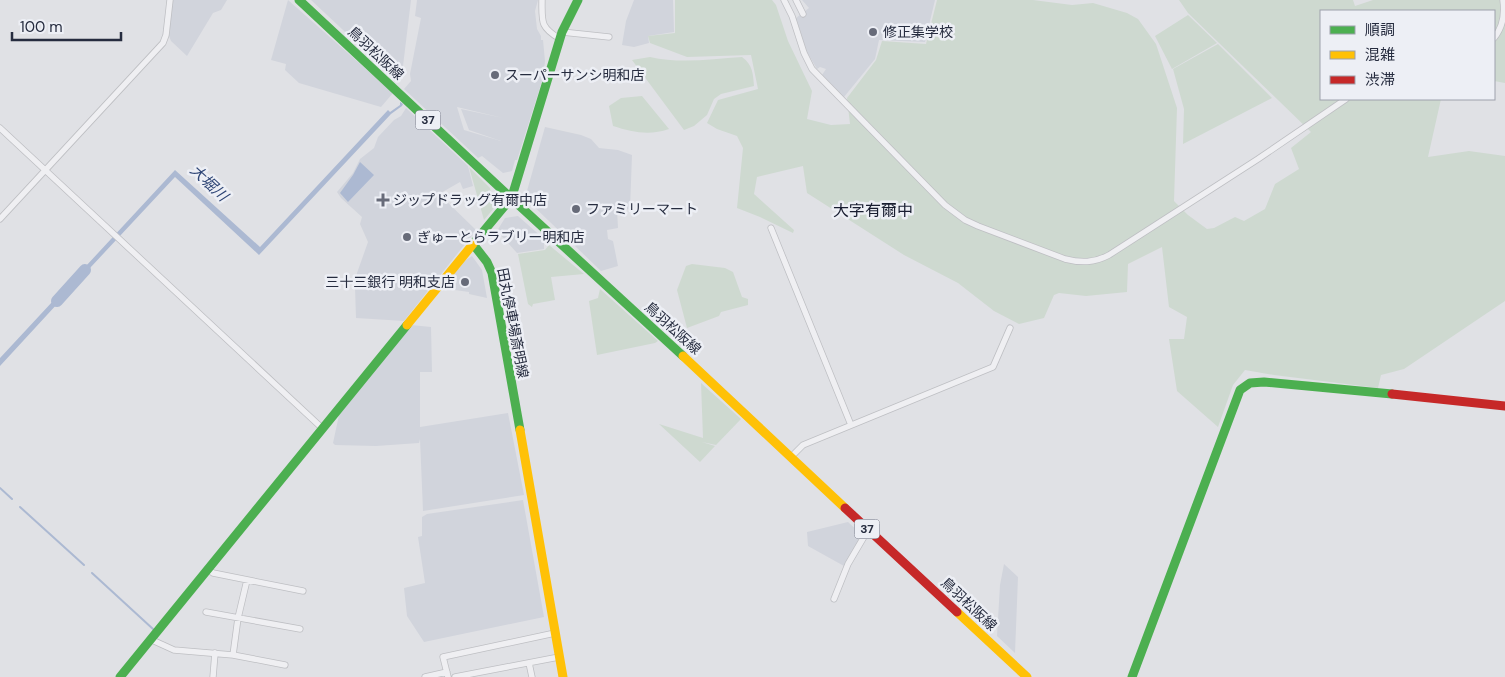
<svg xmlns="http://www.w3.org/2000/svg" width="1505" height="677" viewBox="0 0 1505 677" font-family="'DM Sans','Noto Sans JP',sans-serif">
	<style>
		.built { fill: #d1d4dc; fill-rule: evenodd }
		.green { fill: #ced9d0 }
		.water { fill: #acb9d2 }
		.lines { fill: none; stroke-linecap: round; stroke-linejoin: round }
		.stream { stroke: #acb9d2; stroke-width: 2 }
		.river { stroke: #acb9d2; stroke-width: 12 }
		.street-casing { stroke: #bebfc3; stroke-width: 7 }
		.street { stroke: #efeff2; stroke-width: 5.5 }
		.fast { stroke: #4caf50; stroke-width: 9 }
		.slow { stroke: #ffc107; stroke-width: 9 }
		.jam { stroke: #c62828; stroke-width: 9 }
		.poi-dot { fill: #676b79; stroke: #edeff5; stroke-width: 2 }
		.labels { text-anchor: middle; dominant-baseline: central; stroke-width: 5; stroke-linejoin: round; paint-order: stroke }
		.shield { fill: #edeff5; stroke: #626676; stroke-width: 1 }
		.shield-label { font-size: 12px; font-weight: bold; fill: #262c3f }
		.poi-label { font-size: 14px; fill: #262c3f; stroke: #edeff5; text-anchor: start }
		.street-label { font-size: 14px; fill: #262c3f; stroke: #edeff5 }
		.water-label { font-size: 15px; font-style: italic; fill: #2e4575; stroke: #edeff5 }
		.quarter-label { font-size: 16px; fill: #181d30; stroke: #edeff5 }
	</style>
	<rect width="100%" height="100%" fill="#e0e1e5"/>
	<path class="built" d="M171 0H227L221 10 213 13 187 56 171 41 169 36Z
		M288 0 393 93 381 107 299 83 285 70 286 64 271 60Z
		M311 0H411L403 66 374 59Z
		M417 0H538L535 11 537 29 541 36V40H543L545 61 543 78 517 160H515L512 171 503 173 482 156 478 158 476 156 404 89 411 81 410 74 421 18 415 16ZM457 107 503 118 461 109 469 130 501 141 464 130Z
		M634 0H673L674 32 648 36 649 43 634 47 622 45 626 21Z
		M802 0H935L925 42 879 40 875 59 844 97 822 75 826 69 820 67 817 69 807 52 796 18 809 8Z
		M406 108 468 166 473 186 463 189 460 182 439 194 476 230 404 321 356 318 355 287 357 273 368 242 360 224 362 217 341 198 337 192 353 173 360 159 374 148 378 137 394 120 401 116Z
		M545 127 581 135 591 139 599 148 618 150 632 155 630 209 617 210 618 228 607 230 608 239 613 241 618 266 601 271 525 198Z
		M518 216 544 239V249L517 253 497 231 505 218Z
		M472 256 482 270 487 298 469 294V292L441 288 457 268 459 269 463 262Z
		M411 325 431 327 432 372H420V427L508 413 524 495 423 511 420 439 419 443 376 446 335 445 333 443 339 415Z
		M523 500 544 617 424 642 407 616 404 588 425 583 418 537 422 536V517L427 514Z
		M848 522 862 535 844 566 808 546 807 532Z
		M1004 564 1018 577 1015 653 997 636 1000 585Z"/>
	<path class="green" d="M675 0H772L776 5 788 41 812 91 807 119 831 125 850 124 847 98 876 60 882 41 926 44 937 0H1033L1072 5 1093 3 1127 13 1138 19 1156 44 1177 108 1174 201 1188 215 1207 229 1214 228 1235 217 1244 221 1265 209 1275 184 1299 169 1291 148 1311 132 1188 13 1179 0H1353L1355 6 1373 0H1505V83L1494 81V11H1321V99H1441L1428 157 1469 151 1505 156V301L1404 369 1381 375 1378 388 1274 375 1245 370 1233 385 1218 427 1177 391 1169 339H1184L1187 317 1169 307 1162 247 1128 264 1127 292 1086 296 1059 293 1054 295 1044 318 1019 324 994 311 958 283 904 255 807 193 803 166 757 177 754 194 794 230 793 233 760 217 737 208 743 148 737 136 717 129 707 123 718 100 758 89 751 55 687 57 650 43 648 36 675 33Z
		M1188 15 1217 43 1172 69 1155 36Z
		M1218 44 1272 98 1183 144 1184 109 1173 69Z
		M650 57C680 64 712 59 742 57 753 65 753 74 754 86L721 94 714 99 707 115 694 126 684 130 632 60Z
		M642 96 669 129C649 136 632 132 613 126L609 106 621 98Z
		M469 167 490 188 494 208 484 220Z
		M549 245 584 274 551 277 555 300 533 304 532 307 528 304 518 254 545 250Z
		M692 264 725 268 733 272 742 297 748 299V305L721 312 719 316 687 328 677 290 686 266Z
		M600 289 658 341 655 343 597 355 589 301 598 298Z
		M701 383 741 419 716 445 702 442 715 446 700 462 659 424 703 438Z"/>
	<path class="water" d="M400 102 403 104 402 106 391 114 259 255 175 177 76 283 73 280 175 170 260 247 388 110 390 112 400 105Z
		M360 162 374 175 348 202 340 193 353 175Z
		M66 287 70 290 0 366V358Z"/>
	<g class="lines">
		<path class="stream" d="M0 488 12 499
			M20 507 84 565
			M92 573 153 629"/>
		<path class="river" d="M57 301 85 270"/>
		<g class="street-casing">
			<path id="street" d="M542 0C542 22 540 27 560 39
				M784 0 792 16 804 53 812 69 945 205 965 220 978 226 1065 259C1081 263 1094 263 1109 255L1258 159 1346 99
				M796 0 803 14
				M562 32 609 37
				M1494 38C1503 27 1505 14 1503 0
				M0 128 322 428
				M0 219 163 43 166 35 170 0
				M771 228 851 425
				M791 457 803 445 993 367 1010 328
				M208 569 213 573 303 591
				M834 599 848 564 868 530
				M206 612 300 629
				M152 640 174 650 233 655 285 665
				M233 655 238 618 247 580
				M529 663 532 677
				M213 677 215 653
				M425 677 447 672
				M448 677 443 657 555 633
				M455 677 559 657"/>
		</g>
		<use href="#street" class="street"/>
		<path class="fast" d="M299 0 511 198 683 356
			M520 430 492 273 487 262 473 244 507 203 513 193 562 32 578 0
			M120 677 407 325
			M1132 677 1240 390 1250 383 1264 382 1392 394"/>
		<path class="slow" d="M407 325 473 244
			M683 356 845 508
			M520 430 563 677
			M957 612 1027 677"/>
		<path class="jam" d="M1392 394 1505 406
			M845 508 957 612"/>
	</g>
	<g class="poi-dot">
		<circle cx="873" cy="32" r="5"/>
		<circle cx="495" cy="75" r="5"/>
		<path d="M380.5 192.5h5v5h5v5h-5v5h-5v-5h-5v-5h5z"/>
		<circle cx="576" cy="209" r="5"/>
		<circle cx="407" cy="237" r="5"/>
		<circle cx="465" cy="282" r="5"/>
	</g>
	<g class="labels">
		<g class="shield">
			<rect x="415.5" y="110.5" width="25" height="19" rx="4"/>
			<rect x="854.5" y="519.5" width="25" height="19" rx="4"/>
		</g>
		<g class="shield-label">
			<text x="428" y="120">37</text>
			<text x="867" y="529">37</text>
		</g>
		<g class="poi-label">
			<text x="883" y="32">修正集学校</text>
			<text x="505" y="75">スーパーサンシ明和店</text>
			<text x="393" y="200">ジップドラッグ有爾中店</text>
			<text x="586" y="209">ファミリーマート</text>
			<text x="417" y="237">ぎゅーとらラブリー明和店</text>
			<text x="455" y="282" text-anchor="end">三十三銀行 明和支店</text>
		</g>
		<g class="street-label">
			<text transform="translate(376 53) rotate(43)">鳥羽松阪線</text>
			<text transform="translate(513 323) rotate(79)">田丸停車場斎明線</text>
			<text transform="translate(673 328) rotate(42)">鳥羽松阪線</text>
			<text transform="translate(969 604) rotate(43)">鳥羽松阪線</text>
		</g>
		<g class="water-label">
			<text transform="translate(209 183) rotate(43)">大堀川</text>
		</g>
		<g class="quarter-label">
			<text x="873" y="210">大字有爾中</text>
		</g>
	</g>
	<rect x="1320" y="10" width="175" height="90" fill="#edeff5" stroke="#9da1ac"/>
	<rect x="1330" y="26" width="25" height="8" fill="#4caf50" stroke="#9da1ac"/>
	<text x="1365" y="35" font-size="15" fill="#262c3f">順調</text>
	<rect x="1330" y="51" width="25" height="8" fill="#ffc107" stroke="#9da1ac"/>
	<text x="1365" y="60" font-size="15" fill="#262c3f">混雑</text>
	<rect x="1330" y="76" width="25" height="8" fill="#c62828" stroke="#9da1ac"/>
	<text x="1365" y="85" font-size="15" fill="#262c3f">渋滞</text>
	<path d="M12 32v8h109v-8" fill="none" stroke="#262c3f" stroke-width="2.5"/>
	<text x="20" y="32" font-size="15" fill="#262c3f" stroke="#edeff5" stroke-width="4" paint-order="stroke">100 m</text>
</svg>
